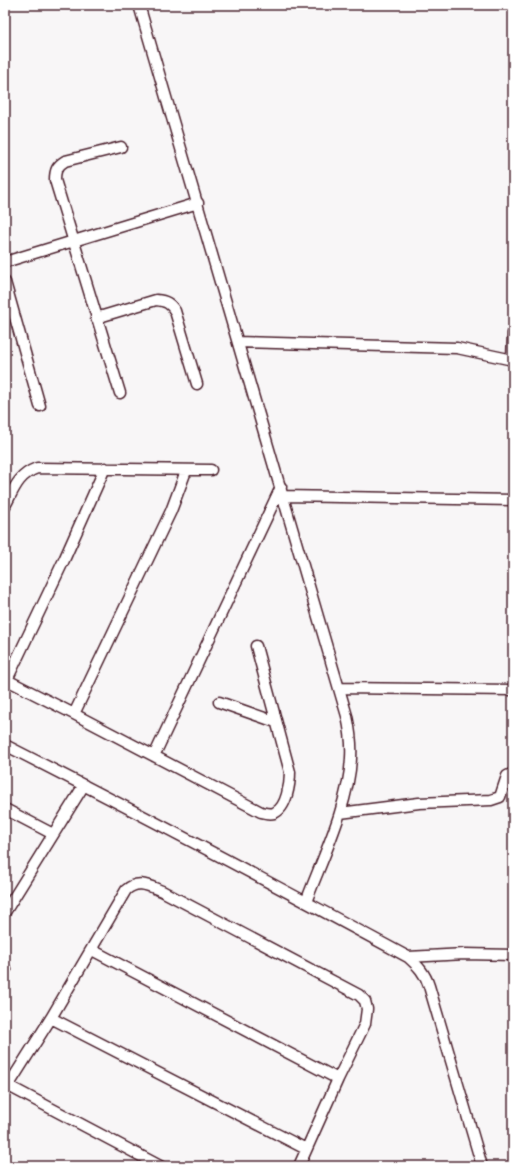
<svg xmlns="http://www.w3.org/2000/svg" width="518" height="1171" viewBox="0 0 518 1171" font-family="Kalam,sans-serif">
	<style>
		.building { fill: #cdc1c4; stroke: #4a1f2b }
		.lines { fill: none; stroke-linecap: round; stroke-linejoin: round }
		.minor-casing { stroke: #4a1f2b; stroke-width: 13 }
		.minor { stroke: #fff; stroke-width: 10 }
	</style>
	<rect width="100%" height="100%" fill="#f8f6f7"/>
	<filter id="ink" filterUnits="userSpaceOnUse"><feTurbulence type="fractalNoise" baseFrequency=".025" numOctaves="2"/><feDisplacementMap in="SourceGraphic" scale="8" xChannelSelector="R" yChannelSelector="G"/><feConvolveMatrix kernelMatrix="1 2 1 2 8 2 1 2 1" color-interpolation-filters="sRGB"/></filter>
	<g filter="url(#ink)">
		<path class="building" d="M5 963 11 966 12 969V971L5 975Z"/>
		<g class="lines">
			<g class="minor-casing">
				<path id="minor" d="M139 5 347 716C350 730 352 744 351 758 349 804 322 859 306 902
					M5 262 198 203
					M5 282 40 406
					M96 318 156 300C166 301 170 303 175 311L197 384
					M238 342 457 348 513 360
					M512 360 513 333
					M120 393 55 180C55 170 57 166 65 161L121 147
					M283 496 513 500
					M5 506C14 489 18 475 37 468L211 470
					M5 679 74 714 261 812C265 813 271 814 274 813 287 808 290 783 290 772L256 646
					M5 684 64 560 105 468
					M339 688 513 690
					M219 702 276 722
					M74 714 171 511 186 471
					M5 745C141 814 275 885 408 957 418 966 425 973 429 986L482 1166
					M154 756 281 487
					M5 809 53 834
					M340 813 419 803 491 800 500 797 507 776 513 773
					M5 912 84 785
					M92 950 338 1079
					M408 957 465 954 513 955
					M51 1018 306 1149
					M5 1084 160 1166
					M5 1091 51 1018 126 890C138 879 149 886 162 891L359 995 365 1001 367 1009 365 1024 338 1079 299 1166"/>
			</g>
			<use href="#minor" class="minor"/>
		</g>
	</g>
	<rect width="518" height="1171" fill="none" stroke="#fff" stroke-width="20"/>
	<rect x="10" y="10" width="498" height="1151" fill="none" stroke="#4a1f2b" stroke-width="1.5" filter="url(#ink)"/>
</svg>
